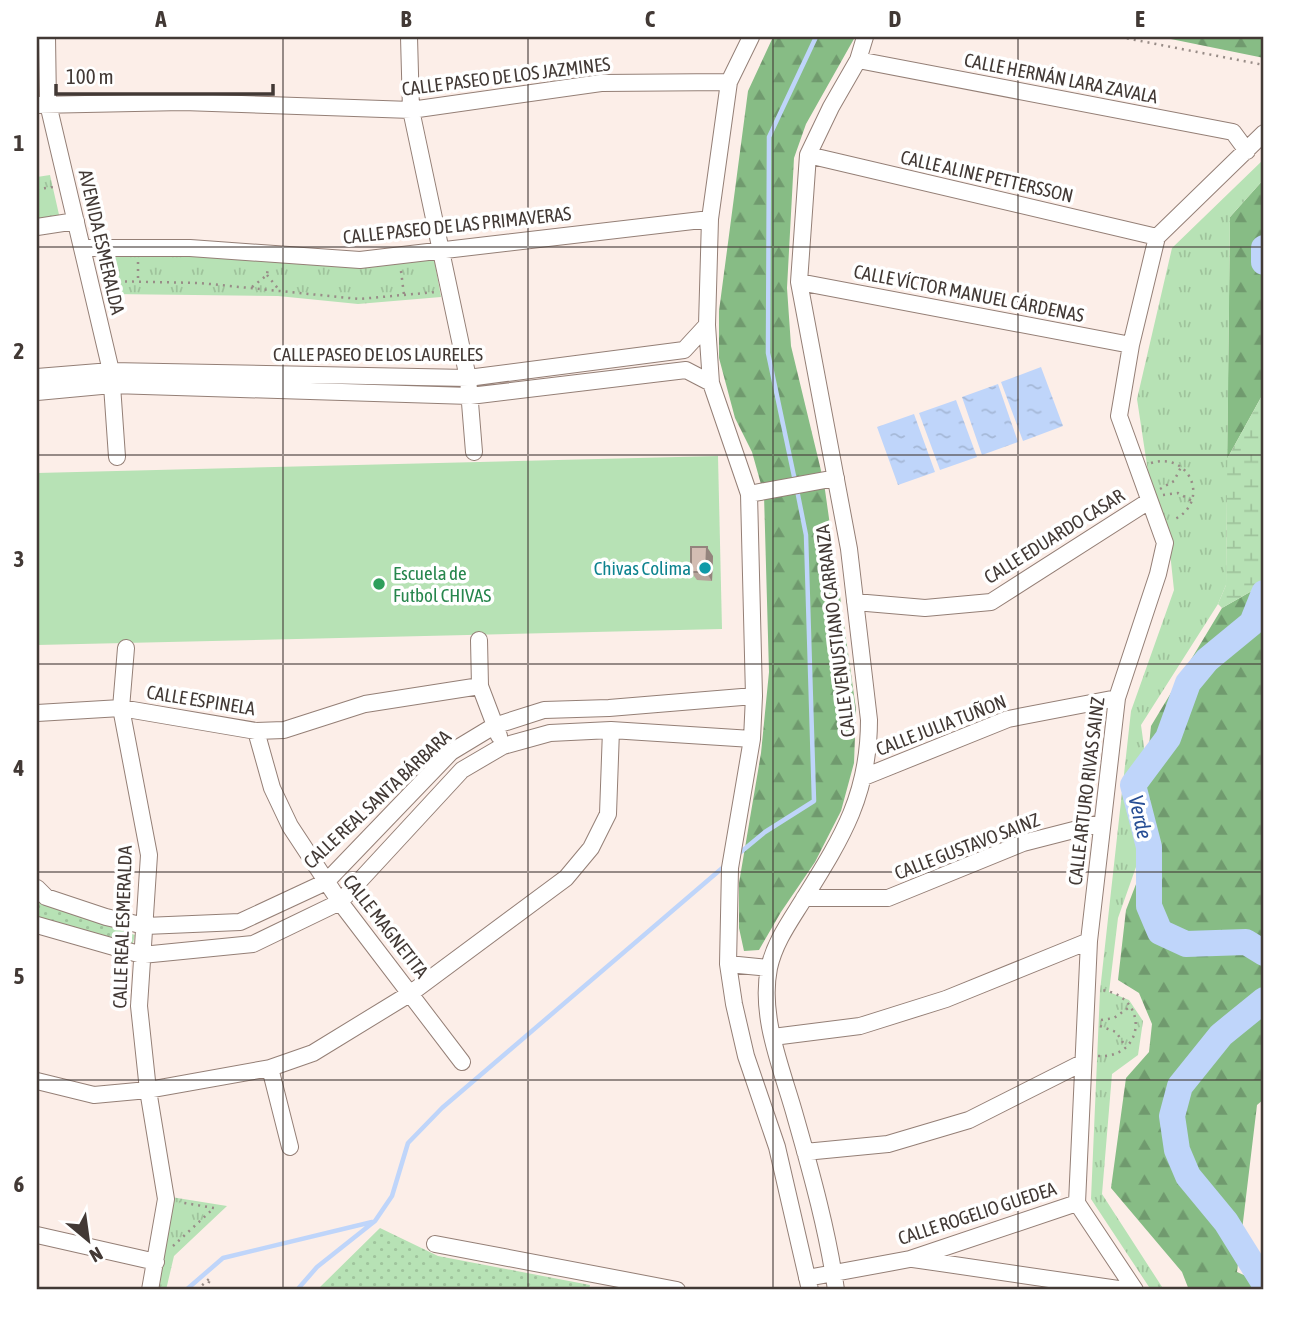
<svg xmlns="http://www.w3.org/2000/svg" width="1301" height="1327" viewBox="0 0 1301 1327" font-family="'Asap Condensed',sans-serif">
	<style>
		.grass { fill: url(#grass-dots) }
		.forest { fill: url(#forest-firs) }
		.wetland { fill: url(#wetland-marsh) }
		.park { fill: url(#park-tufts) }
		.pitch { fill: #b7e2b5 }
		.water { fill: url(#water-ripples) }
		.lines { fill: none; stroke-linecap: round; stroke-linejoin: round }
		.stream { stroke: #bfd5fa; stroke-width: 4.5 }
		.river { stroke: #bfd5fa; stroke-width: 26 }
		.minor-casing { stroke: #947f76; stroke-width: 18 }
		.path { stroke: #988c87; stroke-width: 2.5; stroke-dasharray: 2 5; stroke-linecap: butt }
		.minor { stroke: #fff; stroke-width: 16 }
		.wall { fill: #b5a39a }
		.shaded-wall { fill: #94847d }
		.building { fill: #d3bdb3; stroke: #94847d; stroke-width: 2 }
		.grid { fill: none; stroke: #423935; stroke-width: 2; stroke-opacity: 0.55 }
		.culture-dot { fill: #0f9aa8; stroke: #fff; stroke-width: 2.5 }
		.leisure-dot { fill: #2e9e5b; stroke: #fff; stroke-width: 2.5 }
		.labels { text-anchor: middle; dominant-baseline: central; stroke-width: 7; stroke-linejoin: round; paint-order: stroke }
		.street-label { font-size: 19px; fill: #423935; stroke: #fff }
		.culture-label { font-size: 19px; fill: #0d838f; stroke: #fff; text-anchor: end }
		.leisure-label { font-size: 19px; fill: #27864d; stroke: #fff; text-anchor: start }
		.water-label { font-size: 21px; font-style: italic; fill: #264d94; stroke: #fff }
		.neatline { fill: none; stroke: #423935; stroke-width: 2.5 }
		.grid-label { font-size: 23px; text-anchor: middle; font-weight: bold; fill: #423935 }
	</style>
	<defs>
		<pattern id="grass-dots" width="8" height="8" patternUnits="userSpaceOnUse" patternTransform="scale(1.75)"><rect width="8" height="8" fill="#b7e2b5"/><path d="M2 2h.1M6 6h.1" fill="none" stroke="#9fc39c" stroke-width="1.8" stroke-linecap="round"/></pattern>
		<pattern id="forest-firs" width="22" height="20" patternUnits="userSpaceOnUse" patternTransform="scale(1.75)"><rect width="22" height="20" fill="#87bc85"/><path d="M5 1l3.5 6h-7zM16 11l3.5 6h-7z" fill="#709a6e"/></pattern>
		<pattern id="wetland-marsh" width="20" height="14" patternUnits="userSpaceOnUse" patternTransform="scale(1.75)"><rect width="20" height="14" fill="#b7e2b5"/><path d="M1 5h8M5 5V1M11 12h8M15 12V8" fill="none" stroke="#9fc39c"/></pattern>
		<pattern id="park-tufts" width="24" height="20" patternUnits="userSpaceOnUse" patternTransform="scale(1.75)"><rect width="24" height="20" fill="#b7e2b5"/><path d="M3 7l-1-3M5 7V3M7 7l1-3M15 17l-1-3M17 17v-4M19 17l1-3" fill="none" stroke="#9fc39c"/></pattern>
		<pattern id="water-ripples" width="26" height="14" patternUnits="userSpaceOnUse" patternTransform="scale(1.75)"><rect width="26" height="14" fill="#bfd5fa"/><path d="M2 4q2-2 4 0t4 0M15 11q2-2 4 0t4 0" fill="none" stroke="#a5b8d7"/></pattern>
	</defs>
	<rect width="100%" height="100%" fill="#fceee8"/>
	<path class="grass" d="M37 898 47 905 135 935 132 947 37 919Z
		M380 1228 438 1256 590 1285 589 1290H317Z"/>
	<path class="forest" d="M773 37H855L806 124 794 158 787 288 791 346 824 483 856 709 854 763 841 811 815 862 781 912 759 950 744 951 739 928V883L761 753 769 672 764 495 752 452 735 418 719 358V311L748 91Z
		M1161 37H1264V58Z
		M1264 179V392L1227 459 1230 217Z
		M1264 584V1099L1257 1105 1237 1272 1264 1284V1290H1189L1182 1272 1111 1188 1126 1078 1149 1052 1152 1024 1139 993 1118 980 1126 910 1155 835 1145 786 1151 726 1222 608Z"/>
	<path class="wetland" d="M1264 392V584L1222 608 1218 604 1226 585 1227 459Z"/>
	<path class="park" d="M1264 159V179L1230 217 1226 585 1218 604 1141 725 1145 754 1128 783 1142 850 1118 918 1109 992 1129 1000 1143 1021 1138 1055 1112 1074 1102 1194 1164 1290H1151L1091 1199 1100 991 1131 711 1174 590 1168 534 1148 472 1137 399 1172 248Z
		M50 175 60 219 37 222V177Z
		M101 251 434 258 441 297 358 304 278 296 110 294Z
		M171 1197 227 1206 174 1256 166 1290H157Z"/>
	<path class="pitch" d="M718 456 722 629 37 645V473Z"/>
	<path class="water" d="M1041 367 1063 426 1023 441 1001 382Z
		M998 384 1018 442 982 455 962 397Z
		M956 400 977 457 940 470 919 413Z
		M914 414 935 472 898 485 877 427Z"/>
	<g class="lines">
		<path class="stream" d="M795 481 768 353 769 137 816 37
			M736 856 765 832 814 801 806 535 797 490
			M186 1290 223 1258 372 1222
			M297 1290 317 1267 375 1221 392 1196 408 1143 442 1108 727 864"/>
		<path class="river" d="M1264 248V262
			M1264 593 1252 623 1207 660 1188 683 1168 738 1133 785 1149 847V906L1160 932 1186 944 1246 942 1264 953
			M1264 1000 1221 1035 1180 1086 1172 1116 1177 1150 1188 1176 1226 1222 1264 1283"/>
		<g class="minor-casing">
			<path id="minor" d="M47 37 48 104 111 371 117 457
				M409 37 411 110 468 378 474 452
				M751 37 729 82 710 219 707 325 711 383 749 494 754 696 752 739 730 868 728 964 734 1004 746 1056 777 1147 810 1290
				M858 60 1233 132 1247 151
				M37 105 183 102 411 110 601 83 729 82
				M808 155 1157 237
				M37 227 76 221
				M82 248H190L360 260 710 219
				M799 282 1131 345
				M37 377 111 371 468 378 684 350 707 325
				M37 392 112 385 470 396 686 370 711 383
				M749 494 836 478
				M855 602 925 608 991 602 1149 501
				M479 640 480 686 499 736
				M126 648 121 708 149 855 139 1006 148 1090 166 1199 150 1290
				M37 713 121 708 256 731 284 730 365 704 480 686
				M256 731 272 788 290 826 340 902 462 1062
				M864 777 1008 719 1117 698
				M37 888 46 897 106 917 145 926 240 922 326 882 451 752 494 726 544 710 609 708 754 696
				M804 898H888L1023 843 1101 823
				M37 925 142 955 253 944 340 902 462 770 503 746 550 733 611 730 752 739
				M728 964 769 968
				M773 1037 860 1026 946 999 1089 941
				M270 1068 290 1147
				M37 1081 94 1095 148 1090 270 1068 313 1053 411 993 566 878 591 848 608 814 611 730
				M805 1152 888 1144 969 1120 1082 1063
				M37 1235 156 1262
				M435 1244 677 1290
				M913 1259 1125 1290
				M807 1278 910 1259 1077 1203
				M836 1290C828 1233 812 1175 796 1119 783 1071 759 1018 769 968 775 941 791 920 805 897 843 836 869 794 869 720L849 549 799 282 808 155 831 107 858 60 865 37
				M1135 1290 1077 1203 1089 941 1117 698 1158 574 1165 543 1119 416 1131 345 1157 237 1264 133"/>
		</g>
		<path class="path" d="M1120 37 1264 65
			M37 189 54 187
			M138 262V282
			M401 271 404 295
			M267 275 280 291
			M104 281 200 283 359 299 436 292
			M252 287 267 275 268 267
			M1151 463C1191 451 1211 503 1173 520
			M1160 489 1174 481 1181 467
			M1163 495 1178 493 1192 501
			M1101 1020 1114 1018 1131 1006
			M1100 1026 1116 1032 1126 1047
			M1098 1056C1145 1059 1150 997 1102 990
			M173 1246 214 1208 179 1202
			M197 1290 210 1278 207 1290"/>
		<use href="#minor" class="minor"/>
	</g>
	<path class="wall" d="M713 556 712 581 697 580 691 572Z"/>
	<path class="shaded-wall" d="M707 547 713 556 712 581 706 572Z"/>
	<path class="building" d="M691 547H707L706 572H691Z"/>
	<path class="grid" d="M283 37V1290M528 37V1290M773 37V1290M1018 37V1290M37 247H1264M37 455H1264M37 664H1264M37 872H1264M37 1080H1264"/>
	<circle class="culture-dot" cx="705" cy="568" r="7"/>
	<circle class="leisure-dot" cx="379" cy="584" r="7"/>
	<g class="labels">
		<g class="street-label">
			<text transform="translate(506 76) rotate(-7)">CALLE PASEO DE LOS JAZMINES</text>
			<text transform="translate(1061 78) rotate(11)">CALLE HERNÁN LARA ZAVALA</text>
			<text transform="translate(987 176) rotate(13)">CALLE ALINE PETTERSSON</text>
			<text transform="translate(457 225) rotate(-6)">CALLE PASEO DE LAS PRIMAVERAS</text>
			<text transform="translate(102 242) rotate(77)">AVENIDA ESMERALDA</text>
			<text transform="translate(969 293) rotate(11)">CALLE VÍCTOR MANUEL CÁRDENAS</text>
			<text x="378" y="354">CALLE PASEO DE LOS LAURELES</text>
			<text transform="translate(1054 536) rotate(-32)">CALLE EDUARDO CASAR</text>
			<text transform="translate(835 631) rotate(-97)">CALLE VENUSTIANO CARRANZA</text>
			<text transform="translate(201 700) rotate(9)">CALLE ESPINELA</text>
			<text transform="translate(941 725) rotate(-21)">CALLE JULIA TUÑON</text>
			<text transform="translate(1086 791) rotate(-83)">CALLE ARTURO RIVAS SAINZ</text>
			<text transform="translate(377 799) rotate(-43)">CALLE REAL SANTA BÁRBARA</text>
			<text transform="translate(967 846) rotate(-21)">CALLE GUSTAVO SAINZ</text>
			<text transform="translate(386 926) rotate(52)">CALLE MAGNETITA</text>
			<text transform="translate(122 927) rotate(-88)">CALLE REAL ESMERALDA</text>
			<text transform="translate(977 1213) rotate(-18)">CALLE ROGELIO GUEDEA</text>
		</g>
		<g class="culture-label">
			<text x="691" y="568">Chivas Colima</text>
		</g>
		<g class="leisure-label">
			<text x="393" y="573">Escuela de<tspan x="393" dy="22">Futbol CHIVAS</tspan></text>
		</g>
		<g class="water-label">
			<text transform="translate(1141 817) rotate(77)">Verde</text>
		</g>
	</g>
	<rect width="1301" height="1327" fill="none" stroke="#ffffff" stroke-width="77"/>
	<g transform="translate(88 1240) rotate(151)" stroke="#ffffff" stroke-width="5" paint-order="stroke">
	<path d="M0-5L12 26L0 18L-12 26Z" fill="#423935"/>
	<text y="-10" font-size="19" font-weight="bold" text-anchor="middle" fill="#423935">N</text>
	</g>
	<path d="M56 84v10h217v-10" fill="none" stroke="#423935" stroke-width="3.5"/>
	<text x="66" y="84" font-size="21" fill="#423935" stroke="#ffffff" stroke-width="5" paint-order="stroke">100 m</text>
	<rect x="38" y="38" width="1224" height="1250" class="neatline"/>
	<g class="grid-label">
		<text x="161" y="27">A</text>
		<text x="406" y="27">B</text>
		<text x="650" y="27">C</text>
		<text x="895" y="27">D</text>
		<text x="1140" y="27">E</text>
		<text x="19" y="151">1</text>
		<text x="19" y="359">2</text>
		<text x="19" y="567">3</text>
		<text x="19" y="776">4</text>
		<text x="19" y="984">5</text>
		<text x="19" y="1192">6</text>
	</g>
</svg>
